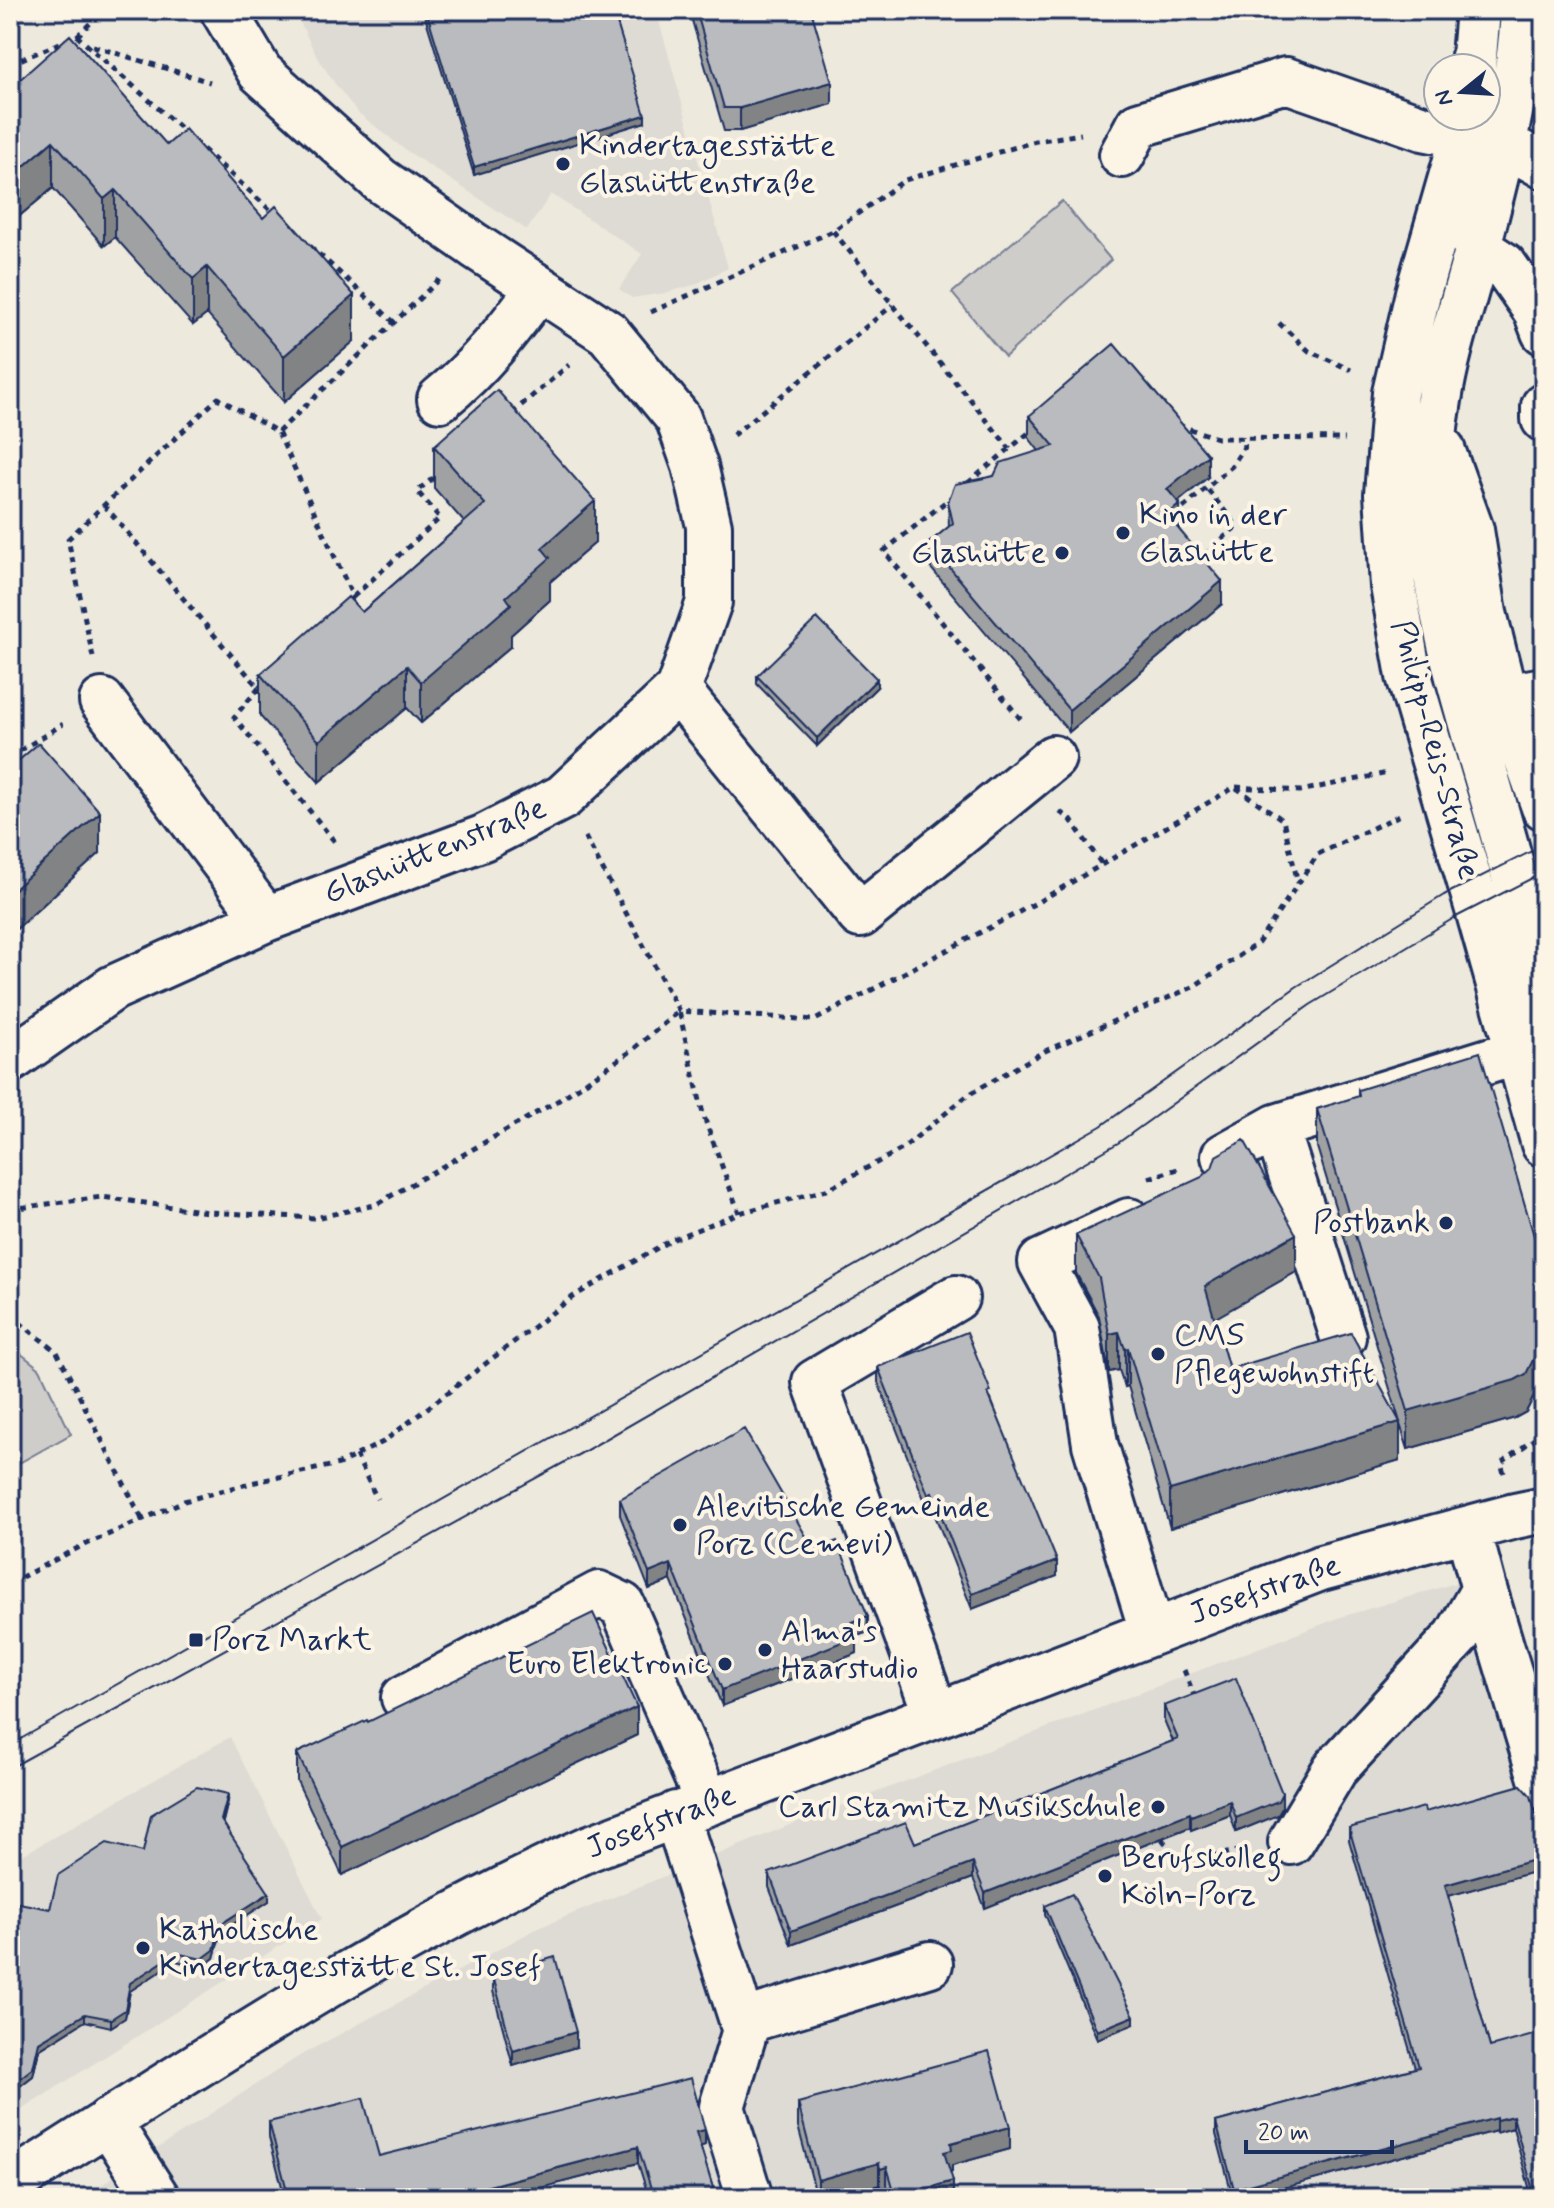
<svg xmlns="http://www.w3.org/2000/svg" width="1554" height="2208" viewBox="0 0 1554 2208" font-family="Mynerve,sans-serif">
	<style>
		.built { fill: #dedbd4 }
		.green { fill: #cfcdca; stroke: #757e94; stroke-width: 2 }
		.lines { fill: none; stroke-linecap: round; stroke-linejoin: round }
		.minor-casing { stroke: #1b2f5e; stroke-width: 50 }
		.path { stroke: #1b2f5e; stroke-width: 5; stroke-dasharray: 6 6; stroke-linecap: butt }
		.minor { stroke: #fcf5e5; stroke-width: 44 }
		.tram { stroke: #1b2f5e; stroke-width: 2 }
		.wall { fill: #a0a1a3; stroke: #1b2f5e; stroke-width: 2 }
		.shaded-wall { fill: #828385; stroke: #1b2f5e; stroke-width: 2 }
		.building { fill: #babbbe; stroke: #1b2f5e; stroke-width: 2 }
		.poi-dot { fill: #1b2f5e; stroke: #fcf5e5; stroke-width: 3 }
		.labels { text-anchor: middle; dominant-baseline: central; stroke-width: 8; stroke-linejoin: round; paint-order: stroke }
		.poi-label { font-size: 32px; fill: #1b2f5e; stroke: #fcf5e5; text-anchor: start }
		.street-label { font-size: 32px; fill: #1b2f5e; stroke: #fcf5e5 }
	</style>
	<rect width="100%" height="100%" fill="#eee9dd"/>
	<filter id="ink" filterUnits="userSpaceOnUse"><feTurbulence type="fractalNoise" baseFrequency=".0125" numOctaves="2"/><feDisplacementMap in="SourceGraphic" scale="16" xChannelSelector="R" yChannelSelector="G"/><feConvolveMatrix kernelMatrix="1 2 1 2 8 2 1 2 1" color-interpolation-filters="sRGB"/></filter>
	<g filter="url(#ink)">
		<path class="built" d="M294 10H656L728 268 694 285 665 293 632 298 619 289 642 254 551 194 527 230 404 149 357 112 333 81 316 55Z
			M1496 1571 1544 1735V2198H81L301 2055 538 1928 792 1824 1341 1617Z
			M230 1737 322 1919 10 2117V1862Z"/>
		<path class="green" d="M1062 201 1111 260 1005 357 952 293Z
			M10 1345 40 1369 71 1434 10 1468Z"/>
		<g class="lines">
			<g class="minor-casing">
				<path id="minor" d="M1523 10C1519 90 1498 170 1478 247 1465 298 1447 348 1439 400 1429 458 1428 523 1437 581 1454 683 1490 780 1515 880 1528 933 1529 988 1544 1040
					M1473 68 1478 10
					M1466 116 1463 136 1418 293 1395 393 1387 494 1393 586 1409 676 1477 906 1544 1144
					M1503 143 1544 166
					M1122 155 1138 125 1286 80 1423 128 1463 136
					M1462 225 1478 248 1504 265 1536 311 1544 332
					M440 399C480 367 509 329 539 288
					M1544 406V419
					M1442 449 1471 530 1484 613 1505 697 1544 807
					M1481 684 1505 697 1544 690
					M678 690 860 915 1053 758
					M102 701 266 919
					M10 1060 113 988 266 919 483 838 563 797 678 690 709 602V526L695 466 678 418 608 333 475 246 380 180 260 72 223 10
					M1276 1127 1343 1337
					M1224 1156 1276 1127 1518 1052
					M1129 1221 1041 1262 1077 1328 1095 1444 1152 1631
					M1484 1589 1544 1788
					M404 1698 599 1594 622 1605 708 1803
					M936 1715 815 1382 956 1298
					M676 1814 745 2030 722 2107 750 2198
					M1291 1842 1335 1769 1457 1636 1484 1589 1468 1529
					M742 2022 930 1964
					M108 2121 157 2198
					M10 2184C202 2063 382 1941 590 1848L1321 1568 1515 1516 1544 1510"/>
			</g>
			<path class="path" d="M77 36 104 10
				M93 46 210 82
				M10 64 77 36 187 134
				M194 141 276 215
				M833 231 1010 449
				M310 246 395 323
				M651 312 833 231 905 180 1036 141 1081 134
				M1279 323 1309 351 1351 370
				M512 413 569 365
				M1178 425 1217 438 1345 439
				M278 432 440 279
				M733 435 893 305
				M968 483 1031 431
				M954 495 884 551 1023 722
				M104 505 259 688 264 683
				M1183 508 1232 466 1244 447 1242 437
				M1204 555 1237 526 1206 488
				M353 597 440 518 417 491 437 475
				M93 657 68 539 218 398 278 432 353 597 346 604
				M259 688 234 717 335 842
				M10 757 63 724
				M1236 787 1300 791 1388 773
				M1060 812 1071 820 1101 863
				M585 837 679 1011 815 1020 1036 903 1235 787 1283 820 1298 883
				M1149 1178 1181 1168
				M10 1209 102 1197 208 1212 315 1218 375 1205 559 1100 630 1052 679 1011 703 1114 739 1213
				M10 1315 57 1352 142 1519
				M356 1455 377 1499
				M1504 1473 1501 1463 1544 1432
				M10 1583 80 1547 184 1501 251 1483 339 1464 383 1442 574 1296 671 1240 739 1213 826 1190 902 1149 968 1095 1045 1051 1193 987 1258 943 1318 854 1402 814
				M1184 1670 1195 1698
				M1162 1839 1180 1861 1245 1850"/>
			<use href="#minor" class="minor"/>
			<path class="tram" d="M10 1745 1101 1126 1296 987 1444 895 1544 845
				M10 1768 585 1451 1118 1143 1310 1005 1454 918 1544 872"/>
		</g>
		<path class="wall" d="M423 10H613L645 122 474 175Z
			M689 10H811L832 104 740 131H724Z
			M10 75 17 82 167 145 354 341 284 402 207 314 193 325 115 237 104 246 53 188 17 218 10 210Z
			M1029 416 1208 477 1178 502 1180 527 1178 528 1222 604 1069 732 929 566V543L949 527 948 501 1039 451 1029 438Z
			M434 446 595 543 550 582V600L511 635V646L421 723 407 708 319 782 260 716V674L362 612 464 522 434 488Z
			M757 676 877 687 817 746 757 684Z
			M10 768 100 853 13 932 10 929Z
			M1358 1090 1534 1396 1526 1412 1515 1418 1408 1449 1400 1424V1460L1170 1528 1128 1386 1125 1387 1119 1370 1109 1372 1099 1316 1076 1273V1235L1296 1272 1214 1318 1229 1369 1399 1419 1317 1147V1109L1358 1097Z
			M878 1367 991 1399 1057 1576 972 1609 932 1508 928 1509 878 1382Z
			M620 1499 814 1550 868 1632 857 1636V1653L722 1706 671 1580 649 1589 620 1515Z
			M1164 1706 1282 1808 1278 1815 1236 1832 1230 1815 1191 1830 1190 1827 985 1908 973 1878 791 1945 769 1887V1873L915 1843 1173 1741 1164 1720Z
			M368 1722 637 1735 342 1875 297 1781V1753Z
			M228 1801 223 1822 269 1901 221 1932 214 1958 202 1967 176 1961 130 1991 125 2018 111 2027 85 2021 39 2050 33 2076 20 2086 10 2083V1904L50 1909Z
			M1425 1812 1544 1843V1869L1448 1896 1490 2047 1544 2198H1532L1513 2128 1496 2133V2131L1246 2198H1233L1216 2134V2122L1415 2068 1349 1840V1828Z
			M1045 1906 1134 2024 1097 2039 1045 1914Z
			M493 1976 576 2047 513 2066 493 1991Z
			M798 2103 1010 2149 952 2165V2172L950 2173 953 2198H890L887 2190 880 2192 879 2185 834 2198H817L798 2126Z
			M269 2122 379 2156 705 2145 700 2146 716 2198H649L638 2163 501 2198H285L269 2137Z"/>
		<path class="shaded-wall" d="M832 82V104L740 131V108Z
			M645 115V122L474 175V167Z
			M53 141V188L17 218V172Z
			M115 190V237L104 246V199Z
			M207 267V314L193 325V279Z
			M354 295V341L284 402V356Z
			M1208 455V477L1167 511V489Z
			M595 501V543L550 582V600L511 635V646L421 723V682L506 597 542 548Z
			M1180 504V527L1167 537V515Z
			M1222 581V604L1069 732V710Z
			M407 666V708L319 782V741Z
			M877 679V687L817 746V738Z
			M100 812V853L13 932V890Z
			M1296 1234V1272L1205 1324V1286Z
			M1119 1332V1370L1109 1372V1334Z
			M1128 1348V1386L1125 1387V1349Z
			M1544 1354V1392L1534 1396 1526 1412 1515 1418 1408 1449V1411Z
			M1400 1422V1460L1170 1528V1490Z
			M932 1492V1508L928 1509V1494Z
			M1057 1561V1576L972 1609V1594Z
			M671 1564V1580L649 1589V1573Z
			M868 1616V1632L857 1636V1653L722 1706V1690L852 1622Z
			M637 1707V1735L342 1875V1847Z
			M1282 1793V1808L1278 1815 1236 1832V1818Z
			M228 1794V1801L221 1828V1820Z
			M1230 1801V1815L1191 1830V1816Z
			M1190 1813V1827L985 1908V1893Z
			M1544 1857V1869L1445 1897V1885Z
			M973 1863V1878L791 1945V1931Z
			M269 1893V1901L221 1932 214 1958 202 1967V1959L221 1924Z
			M176 1953V1961L130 1991 125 2018 111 2027V2019L130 1983Z
			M85 2014V2021L39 2050 33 2076 20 2086V2078L39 2042Z
			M1134 2016V2024L1097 2039V2031Z
			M576 2032V2047L513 2066V2051Z
			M1513 2116V2128L1496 2133V2120Z
			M1496 2118V2131L1246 2198H1234V2189Z
			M1010 2127V2149L952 2165V2172L944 2174V2152L951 2143Z
			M705 2130V2145L696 2148V2132Z
			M638 2147V2163L501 2198H443Z
			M879 2163V2185L834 2198H818V2180Z
			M887 2167V2190L880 2192V2169Z
			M953 2181V2198H896V2197Z"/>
		<path class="building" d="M426 10H613L645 115 474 167Z
			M696 10H811L832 82 740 108H724Z
			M70 35 167 145 185 129 263 218 276 206 354 295 284 356 207 267 193 279 115 190 104 199 53 141 17 172 10 163V75L17 82Z
			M1114 344 1208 455 1167 489 1180 504 1167 515 1222 581 1069 710 929 543 953 523 948 501 955 484 994 476 1000 463 1054 446 1029 416Z
			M497 390 595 501 542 548 550 558 506 597 511 604 421 682 407 666 319 741 260 674 348 597 362 612 485 504 434 446Z
			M817 618 877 679 817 738 757 676Z
			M39 743 100 812 13 890 10 887V768Z
			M1480 1052 1544 1270V1354L1534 1358 1526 1374 1515 1380 1408 1411 1317 1109 1359 1096 1358 1090Z
			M1244 1140 1296 1234 1205 1286 1229 1369 1351 1333 1400 1422 1170 1490 1128 1348 1125 1349 1119 1332 1109 1334 1099 1278 1076 1235 1202 1177 1212 1168 1216 1156Z
			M967 1332 991 1392 988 1393 1057 1561 972 1594 932 1492 928 1494 878 1367Z
			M744 1429 814 1550 837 1541 868 1616 852 1622 857 1636 722 1690 671 1564 649 1573 620 1499Z
			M593 1613 637 1707 342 1847 297 1753 367 1720 368 1722Z
			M1236 1678 1282 1793 1278 1801 1236 1818 1230 1801 1191 1816 1190 1813 985 1893 973 1863 791 1931 769 1873 906 1822 915 1843 1178 1739 1164 1706Z
			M1521 1785 1531 1796 1544 1843V1857L1445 1885 1490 2047 1544 2032V2198H1535L1513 2116 1496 2120V2118L1234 2189 1216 2122 1419 2067 1349 1828 1424 1807 1425 1812Z
			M197 1787 228 1794 221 1820 269 1893 221 1924 214 1950 202 1959 176 1953 130 1983 125 2010 111 2019 85 2014 39 2042 33 2068 20 2078 10 2075V1904L14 1902 50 1909 58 1875 107 1843 143 1852 151 1815Z
			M1072 1894 1134 2016 1097 2031 1045 1906Z
			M555 1957 576 2032 513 2051 493 1976Z
			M989 2051 1010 2127 951 2143 952 2150 944 2152 953 2181 896 2197 887 2167 880 2169 879 2163 818 2180 798 2103Z
			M691 2078 705 2130 696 2132 716 2198H654L638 2147 443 2198H289L269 2122 363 2098 379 2156Z"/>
	</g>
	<g class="poi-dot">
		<circle cx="563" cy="164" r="8"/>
		<circle cx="1123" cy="533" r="8"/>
		<circle cx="1062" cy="553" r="8"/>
		<circle cx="1446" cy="1223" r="8"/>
		<circle cx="1158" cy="1354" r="8"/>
		<circle cx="680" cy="1525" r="8"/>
		<rect x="188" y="1632" width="16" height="16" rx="4"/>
		<circle cx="765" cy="1650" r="8"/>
		<circle cx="725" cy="1664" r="8"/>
		<circle cx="1158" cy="1807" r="8"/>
		<circle cx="1105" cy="1876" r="8"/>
		<circle cx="143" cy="1948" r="8"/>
	</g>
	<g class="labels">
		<g class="poi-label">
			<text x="579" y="146">Kindertagesstätte<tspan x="579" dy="37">Glashüttenstraße</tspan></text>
			<text x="1139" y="515">Kino in der<tspan x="1139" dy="37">Glashütte</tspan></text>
			<text x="1046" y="553" text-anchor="end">Glashütte</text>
			<text x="1430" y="1223" text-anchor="end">Postbank</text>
			<text x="1174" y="1336">CMS<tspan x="1174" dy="37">Pflegewohnstift</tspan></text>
			<text x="696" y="1507">Alevitische Gemeinde<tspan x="696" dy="37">Porz (Cemevi)</tspan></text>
			<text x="781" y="1632">Alma's<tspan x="781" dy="37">Haarstudio</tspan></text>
			<text x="212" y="1640">Porz Markt</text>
			<text x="709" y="1664" text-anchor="end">Euro Elektronic</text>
			<text x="1142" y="1807" text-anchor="end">Carl Stamitz Musikschule</text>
			<text x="1121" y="1858">Berufskolleg<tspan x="1121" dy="37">Köln-Porz</tspan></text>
			<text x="159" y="1930">Katholische<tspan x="159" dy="37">Kindertagesstätte St. Josef</tspan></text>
		</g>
		<g class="street-label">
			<text transform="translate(1435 750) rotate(75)">Philipp-Reis-Straße</text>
			<text transform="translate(435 851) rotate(-22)">Glashüttenstraße</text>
			<text transform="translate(1265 1590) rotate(-19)">Josefstraße</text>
			<text transform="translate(661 1822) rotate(-21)">Josefstraße</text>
		</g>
	</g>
	<rect width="1554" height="2208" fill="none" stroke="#fcf5e5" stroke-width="40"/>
	<rect x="20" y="20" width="1514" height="2168" fill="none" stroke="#1b2f5e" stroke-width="3" filter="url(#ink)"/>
	<g transform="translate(1462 92) rotate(252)"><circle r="38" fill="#fcf5e5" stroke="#a2a6af" stroke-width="2"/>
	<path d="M0-6L14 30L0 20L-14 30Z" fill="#1b2f5e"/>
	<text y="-12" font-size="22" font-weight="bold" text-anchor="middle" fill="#1b2f5e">N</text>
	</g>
	<path d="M1246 2140v12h146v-12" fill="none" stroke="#1b2f5e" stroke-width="4"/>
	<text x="1258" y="2140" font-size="24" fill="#1b2f5e" stroke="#fcf5e5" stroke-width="6" paint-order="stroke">20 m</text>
</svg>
